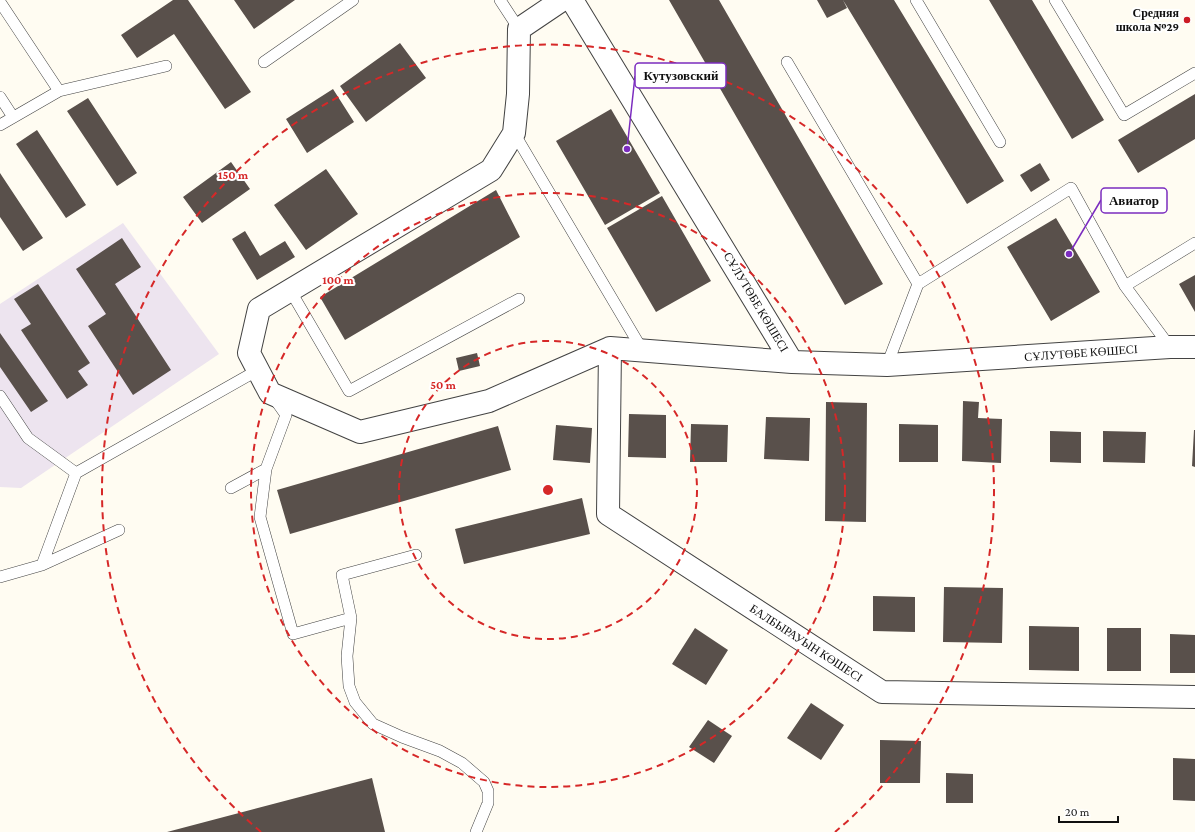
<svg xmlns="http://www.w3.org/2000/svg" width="1195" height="832" viewBox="0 0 1195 832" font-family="'Crimson Pro',serif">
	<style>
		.industrial { fill: #ede4ef }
		.building { fill: #59504b }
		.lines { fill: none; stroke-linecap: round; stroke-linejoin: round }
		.lane-casing { stroke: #434343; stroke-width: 12 }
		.street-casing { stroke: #434343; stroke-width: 24 }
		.lane { stroke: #fff; stroke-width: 11 }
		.street { stroke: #fff; stroke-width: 22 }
		.ring { fill: none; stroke: #d62828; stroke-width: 2; stroke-dasharray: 7 5 }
		.poi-dot { fill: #cc1b24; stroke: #fff; stroke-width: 1.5 }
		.labels { text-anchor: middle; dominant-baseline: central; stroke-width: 4; stroke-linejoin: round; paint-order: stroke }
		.poi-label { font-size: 12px; font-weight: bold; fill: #101010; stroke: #fff; text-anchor: end }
		.street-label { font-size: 12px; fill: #101010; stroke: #fff }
		.centre { fill: #d62828; stroke: #fff; stroke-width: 2 }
		.ring-label { font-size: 12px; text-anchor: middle; font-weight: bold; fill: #d62828; stroke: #fff; stroke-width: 4; stroke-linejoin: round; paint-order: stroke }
		.leader { fill: none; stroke: #7b2cbf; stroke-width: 1.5 }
		.callout-dot { fill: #7b2cbf; stroke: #fff; stroke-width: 1.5 }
		.callout { fill: #fff; stroke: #7b2cbf; stroke-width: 1.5 }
		.callout-label { font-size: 13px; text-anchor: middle; font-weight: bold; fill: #101010 }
	</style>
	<rect width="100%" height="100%" fill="#fffcf2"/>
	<path class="industrial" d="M123 223 219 354 21 488 0 487V304Z"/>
	<path class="building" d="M173 0H188L251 92 225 109 174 34 137 58 121 35Z
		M234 0H295L254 29Z
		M669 0H719L883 284 845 305Z
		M817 0H843L847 8 827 18Z
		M843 0H894L1004 181 967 204Z
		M989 0H1032L1104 120 1072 139Z
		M400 43 426 78 366 122 340 86Z
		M333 89 354 122 307 153 286 119Z
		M1195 94V139L1138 173 1118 140Z
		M88 98 137 173 117 186 67 111Z
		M611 109 660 193 605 225 556 141Z
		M37 130 86 205 66 218 16 144Z
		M231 162 250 189 202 223 183 197Z
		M1040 163 1050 180 1031 192 1020 175Z
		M326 169 358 214 306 250 274 205Z
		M0 173 43 238 23 251 0 217Z
		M496 190 520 237 345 340 320 297Z
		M662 196 711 281 656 312 607 228Z
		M1056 218 1100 292 1051 321 1007 247Z
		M245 231 260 256 285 241 295 257 257 280 232 239Z
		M122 238 141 267 115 284 171 370 133 395 88 326 106 314 76 269Z
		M1195 275V312L1179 284Z
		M38 284 90 363 78 371 88 385 67 399 21 330 31 324 14 299Z
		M0 333 48 401 31 412 0 367Z
		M477 353 480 366 459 371 456 358Z
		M963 401 979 402 978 418 1002 419 1001 463 962 461Z
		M826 402 867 403 866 522 825 521Z
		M629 414 666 415V458L628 457Z
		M766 417 810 418 809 461 764 459Z
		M691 424 728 425 727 462H690Z
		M899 424 938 425V462H899Z
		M556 425 592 428 590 463 553 460Z
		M498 426 511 470 290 534 277 490Z
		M1194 430H1195V467L1192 466Z
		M1050 431 1081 432V463L1050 462Z
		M1103 431 1146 432 1145 463 1103 462Z
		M582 498 590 534 464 564 455 529Z
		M944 587 1003 588 1002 643 943 642Z
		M873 596 915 597V632L873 631Z
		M1029 626 1079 627V671L1029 670Z
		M695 628 728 650 706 685 672 664Z
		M1107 628H1141V671H1107Z
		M1170 634 1195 635V673H1170Z
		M811 703 844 725 821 760 787 738Z
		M708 720 732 736 714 763 689 747Z
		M880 740 921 741 920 783H880Z
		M1173 758 1195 759V801L1173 800Z
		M946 773 973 774V803H946Z
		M372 778 385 832H167Z"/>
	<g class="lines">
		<g class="lane-casing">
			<path id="lane" d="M500 0 519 29
				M916 0 1000 142
				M1055 0 1124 115 1195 73
				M0 2 59 91
				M264 62 353 0
				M787 62 918 284
				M0 97 13 117
				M0 125 59 91 166 66
				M514 133 643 351
				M1125 286 1195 243
				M290 290 349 391 519 299
				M887 365 918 284 1071 188 1125 286 1170 347
				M0 396 28 438 76 473
				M274 398 286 415 266 469 260 517 293 634 351 618 342 575 416 555
				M231 488 266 469
				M42 565 119 530
				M0 577 42 565 76 473 258 370
				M351 618 347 656 349 686 355 702 373 724 402 737 440 751 462 763 484 782 488 791V803L476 832"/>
		</g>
		<g class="street-casing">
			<path id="street" d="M562 0 519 29 518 94 514 133 491 170 259 309 249 353 270 393 360 432 489 401 610 348 792 362
				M572 0 792 362 887 365 1170 347H1195
				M610 348 608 514 882 692 1195 697"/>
		</g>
		<use href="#lane" class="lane"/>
		<use href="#street" class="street"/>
	</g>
	<g class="ring">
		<circle cx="548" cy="490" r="149"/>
		<circle cx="548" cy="490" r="297"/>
		<path d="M261 832A446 446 0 1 1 835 832"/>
	</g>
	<circle class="poi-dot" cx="1187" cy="20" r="4"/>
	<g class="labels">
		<g class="poi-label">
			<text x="1179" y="13">Средняя<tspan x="1179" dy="14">школа №29</tspan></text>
		</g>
		<g class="street-label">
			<text transform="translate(756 302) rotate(59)">СҰЛУТӨБЕ КӨШЕСІ</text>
			<text transform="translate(1081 353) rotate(-4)">СҰЛУТӨБЕ КӨШЕСІ</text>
			<text transform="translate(806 643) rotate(33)">БАЛБЫРАУЫН КӨШЕСІ</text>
		</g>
	</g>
	<circle cx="548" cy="490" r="6" class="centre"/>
	<g class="ring-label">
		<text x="233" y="179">150 m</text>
		<text x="338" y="284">100 m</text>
		<text x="443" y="389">50 m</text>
	</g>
	<path class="leader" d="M627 149L635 76M1069 254L1101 200"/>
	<g class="callout-dot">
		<circle cx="627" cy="149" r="4"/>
		<circle cx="1069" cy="254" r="4"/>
	</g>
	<g class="callout">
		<rect x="635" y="63" width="91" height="25" rx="4"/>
		<rect x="1101" y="188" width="66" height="25" rx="4"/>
	</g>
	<g class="callout-label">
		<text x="681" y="80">Кутузовский</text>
		<text x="1134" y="205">Авиатор</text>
	</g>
	<path d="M1059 816v6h59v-6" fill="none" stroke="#101010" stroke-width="2"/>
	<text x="1065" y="816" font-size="12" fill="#101010" stroke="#ffffff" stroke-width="3" paint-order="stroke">20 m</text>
</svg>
